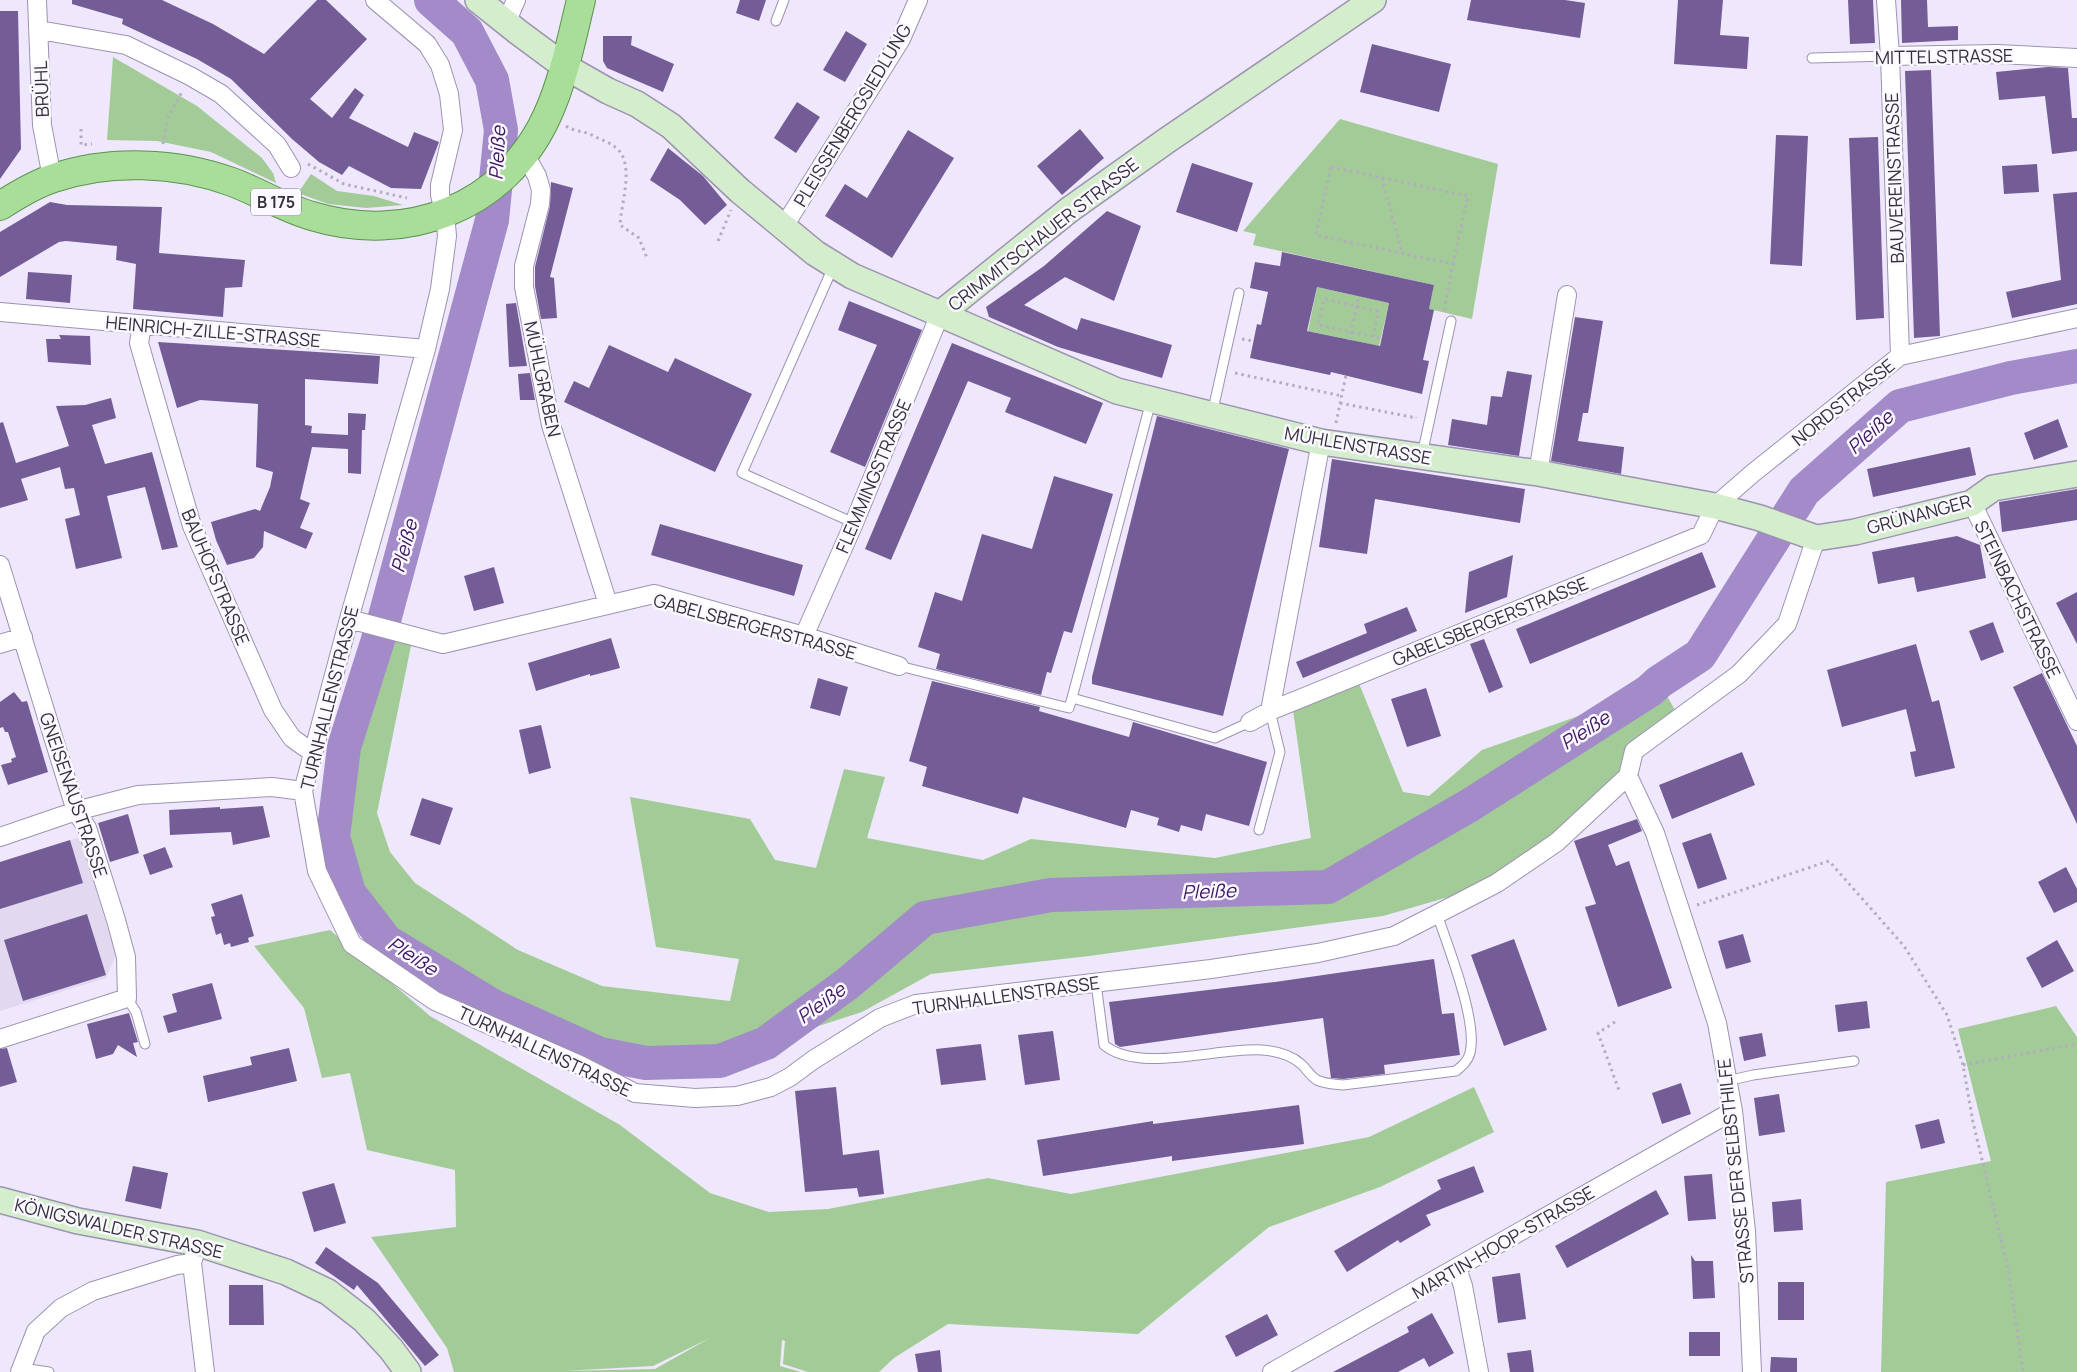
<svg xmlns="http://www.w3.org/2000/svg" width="2077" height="1372" viewBox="0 0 2077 1372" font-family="Manrope,sans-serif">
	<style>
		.built { fill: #e2d9f1 }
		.green { fill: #a2cb98; fill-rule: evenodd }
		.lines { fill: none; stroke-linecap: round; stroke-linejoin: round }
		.river { stroke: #a38ac9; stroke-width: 34 }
		.building { fill: #745c97; fill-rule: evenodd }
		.lane-casing { stroke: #9d92b1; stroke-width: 11 }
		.street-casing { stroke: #9d92b1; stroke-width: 20 }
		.secondary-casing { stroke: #9d92b1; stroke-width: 28 }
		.primary-casing { stroke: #5b924e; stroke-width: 30 }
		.path { stroke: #b3adbe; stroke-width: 3; stroke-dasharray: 2.5 4; stroke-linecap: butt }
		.lane { stroke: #fff; stroke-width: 9 }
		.street { stroke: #fff; stroke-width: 18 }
		.secondary { stroke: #d4eecd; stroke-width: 25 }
		.primary { stroke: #a9dd9a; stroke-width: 28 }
		.labels { text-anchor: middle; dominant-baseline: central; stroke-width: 5; stroke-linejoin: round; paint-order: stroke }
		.shield { fill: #fbf8ff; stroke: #706c76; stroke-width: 1 }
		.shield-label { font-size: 16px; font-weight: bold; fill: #34303c }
		.street-label { font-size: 18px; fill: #34303c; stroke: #fbf8ff }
		.water-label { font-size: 19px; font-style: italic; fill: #3b1661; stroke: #fbf8ff }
	</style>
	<rect width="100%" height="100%" fill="#efe8fc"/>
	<path class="built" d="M80 837 116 956 106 978 0 1011V862Z"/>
	<path class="green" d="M113 57 197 106 262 158 273 173 276 183 211 152 157 141 107 140Z
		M1340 119 1498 164 1472 319 1429 309 1434 285 1253 245 1256 234 1243 231Z
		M311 174 337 191 374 196 403 205 366 208 328 204 298 193Z
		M1317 287 1389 303 1379 346 1308 331Z
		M383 624 412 641 377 813 390 852 415 883 518 950 602 986 730 1001 739 959 656 947 630 797 750 819 775 860 816 868 844 769 885 777 867 838 983 860 1031 839 1215 858 1311 838 1292 703 1356 676 1403 792 1429 796 1482 750 1649 691 1659 682 1679 717 1635 751 1628 776 1497 883 1383 916 1089 956 931 974 862 1012 766 1043 720 1061 646 1063 600 1054 493 1006 386 941 349 893 333 837 344 747Z
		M330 930 430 1016 620 1125 710 1193 769 1212 828 1209 988 1178 1071 1194 1369 1137 1474 1087 1494 1132 1380 1187 1269 1227 1138 1334 948 1324 894 1358 879 1372H808L783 1364 785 1341 782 1340 780 1366 801 1372H454L447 1348 371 1237 456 1227 455 1170 367 1150 350 1073 322 1078 304 1008 254 946ZM710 1338 655 1369 564 1371 653 1366Z
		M2056 1006 2077 1037V1372H1881L1886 1182 1991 1161 1958 1029Z"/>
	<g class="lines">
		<path class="river" d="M431 0 467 32 492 80 501 130 492 220 383 624 344 747 333 837 349 893 386 941 493 1006 600 1054 646 1063 720 1061 766 1043 847 984 925 918 1051 895 1328 887 1470 805 1649 691 1659 682 1700 655 1804 491 1900 406 2011 378 2077 366"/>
	</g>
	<path class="building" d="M72 0H162L213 24 264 54 317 0H326L367 39 310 99 332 118 355 88 364 95 349 118 408 147 414 132 439 142 421 189 391 188 349 166 342 175 319 162 292 139 231 79 197 59 122 24 123 19 72 4Z
		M740 0H766L759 21 736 13Z
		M1471 0H1565L1585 3 1580 38 1467 20Z
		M1678 0H1723L1720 35 1749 37 1747 69 1674 64Z
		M1848 0H1873L1875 43 1850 44Z
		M1901 0H1927L1928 27 1958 26V40L1902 43Z
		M0 11H18L21 149 0 179Z
		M846 31 867 44 845 82 823 70Z
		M603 36H632L631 45 674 64 663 92 607 68 603 61Z
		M1372 44 1451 64 1439 112 1360 92Z
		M2048 67 2068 68 2072 118H2077V151L2052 154 2045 96 1999 100 1996 72Z
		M1931 70 1940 336 1914 338 1905 71Z
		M797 102 820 117 796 153 774 138Z
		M1080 129 1104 158 1062 195 1037 166Z
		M908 130 954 158 892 258 825 216 845 184 867 198Z
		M1776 135 1808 136 1802 266 1770 264Z
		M1878 137 1884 318 1856 320 1849 138Z
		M668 148 703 176 727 205 705 225 680 200 650 180Z
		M1192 163 1253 183 1237 232 1176 212Z
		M2037 164 2039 192 2004 194 2002 166Z
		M551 182 573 188 550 277 554 278 557 318 541 319 535 286V267L550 206Z
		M2077 192V304L2012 318 2006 292 2061 280 2053 194Z
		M50 202 67 205 162 207 159 253 245 260 242 287 225 288 223 317 133 309 136 264 116 260 117 246 66 241 59 242 0 277V232Z
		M1107 211 1141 226 1114 301 1065 277 1024 305 1077 330 1081 318 1172 345 1162 378 1058 347 989 317 986 307 1044 266Z
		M1282 252 1434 285 1429 309 1434 310 1423 360 1429 361 1422 394 1331 372 1330 375 1250 358 1257 324 1261 325 1268 292 1250 288 1255 262 1280 266ZM1317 287 1389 303 1380 346 1307 331Z
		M28 272 72 275 70 303 26 299Z
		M849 301 922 330 865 467 830 452 877 345 838 330Z
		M516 303 527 366 509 367 506 304Z
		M1575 317 1603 321 1588 413H1583L1578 441 1624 447 1621 474 1551 461Z
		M59 335 90 336 91 365 48 362 46 339H61Z
		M158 342 380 356 378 384 305 379V425L312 426 311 433 348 435V413L366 414 365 430H362L361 474 348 473V449L312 447 300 499 310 503 300 528 313 533 306 549 264 531 263 547 254 558 227 565 216 540 211 522 255 509 260 511 270 487 273 472 256 467 258 404 200 400 177 408Z
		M952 343 1103 403 1086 444 1005 412 1011 398 968 381 891 560 865 549Z
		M609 345 668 372 675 358 752 394 715 472 564 402 574 381 589 388Z
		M1507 371 1532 375 1519 456 1448 445 1452 419 1487 425 1491 396 1502 397Z
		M530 373 535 400H520L518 374Z
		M111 398 116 418 92 425 105 464 152 452 178 547 162 550 145 487 107 496 122 558 76 569 65 519 80 515 74 488 65 489 60 467 21 479 28 500 0 508V423L3 422 16 463 69 446 56 406 85 405Z
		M1157 416 1289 449 1223 716 1092 684V677Z
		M2058 419 2068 447 2034 460 2024 433Z
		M1970 447 1976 475 1873 497 1867 469Z
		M1332 459 1525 489 1520 523 1375 499 1367 554 1319 547Z
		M1054 476 1113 494 1072 633 1064 631 1051 673 1047 672 1041 695 936 669 940 654 918 647 935 592 962 601 982 534 1032 549Z
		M2077 489V520L2002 532 1999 502Z
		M660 524 803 565 794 596 651 555Z
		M1957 536 1980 545 1986 578 1917 592 1914 577 1878 584 1872 552Z
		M1702 552 1716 587 1530 664 1516 629Z
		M1513 555 1507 597 1465 613 1469 572Z
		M494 567 504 603 474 611 464 576Z
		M2077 592V644L2056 603Z
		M1407 607 1417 631 1303 678 1296 662 1367 633 1364 624Z
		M1993 622 2004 652 1981 661 1969 631Z
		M611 638 620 668 590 676V674L536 691 528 663Z
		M1484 639 1503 687 1489 693 1470 644Z
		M1916 644 1932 702 1939 700 1955 768 1915 777 1910 752 1916 751 1906 709 1842 727 1827 670Z
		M2042 673 2077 746V824L2013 687Z
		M818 678 848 687 840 716 810 708Z
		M932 681 1040 707 1039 711 1129 737 1133 722 1267 762 1249 826 1206 814 1202 831 1181 825 1179 832 1157 825 1159 818 1131 810 1126 828 1023 797 1018 814 922 786 927 767 909 761Z
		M1426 688 1441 736 1407 747 1391 699Z
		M14 692 22 702 27 701 48 772 8 785 1 765 12 762 11 759 16 757 8 732H5L3 727 0 728V702Z
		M541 725 551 768 529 774 519 730Z
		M1742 752 1755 785 1672 819 1659 785Z
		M422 798 453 808 440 845 410 835Z
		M263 806 270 837 233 845 231 832 170 835 169 810 220 807V809Z
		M128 814 139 853 110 862 98 823Z
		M1637 819 1642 831 1608 845 1616 866 1629 861 1672 988 1618 1007 1585 907 1596 904 1574 841Z
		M1711 833 1727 879 1698 889 1682 843Z
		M70 840 83 883 0 909V862Z
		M165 847 173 867 150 875 143 855Z
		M2066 867 2077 889V902L2054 913 2038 882Z
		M242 894 254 936 248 938 249 942 231 947 230 943 224 945 221 933 216 935 211 917 215 916 211 904Z
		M87 914 106 975 23 1001 4 940Z
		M1743 934 1751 962 1726 969 1718 941Z
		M1514 939 1547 1030 1504 1046 1471 955Z
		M2057 940 2074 971 2042 988 2026 958Z
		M1434 959 1442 1014 1454 1013 1460 1055 1384 1065 1385 1074 1343 1079 1331 1078 1323 1018 1120 1047 1115 1044 1109 1002 1275 982Z
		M212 983 222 1019 168 1033 163 1016 177 1012 172 994Z
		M1867 1001 1870 1028 1838 1032 1835 1005Z
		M129 1013 138 1042 133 1043 137 1057 118 1045 113 1054 96 1059 87 1024Z
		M1053 1031 1060 1080 1025 1085 1018 1035Z
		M1762 1033 1766 1056 1744 1061 1739 1037Z
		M981 1044 986 1080 941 1085 936 1049Z
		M7 1048 17 1082 0 1087V1049Z
		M289 1048 297 1081 208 1102 203 1076 252 1065 250 1057Z
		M1681 1083 1691 1114 1662 1124 1652 1093Z
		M836 1087 843 1155 879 1150 884 1194 859 1197 857 1188 805 1192 795 1091Z
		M1779 1094 1785 1132 1759 1136 1754 1098Z
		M1299 1105 1304 1144 1172 1161V1156L1043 1176 1037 1140 1153 1121V1124Z
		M1939 1119 1945 1143 1921 1149 1915 1125Z
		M133 1166 168 1173 161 1209 125 1201Z
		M1474 1166 1484 1192 1426 1215 1431 1225 1400 1243 1398 1240 1347 1272 1334 1251 1441 1189 1437 1180Z
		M1712 1174 1716 1219 1688 1221 1684 1176Z
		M334 1183 346 1223 314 1232 302 1192Z
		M1656 1190 1669 1214 1567 1268 1555 1246Z
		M1801 1199 1803 1230 1774 1232 1772 1202Z
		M326 1247 378 1283 439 1355 425 1366 357 1285 354 1290 315 1263Z
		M1691 1255 1695 1261H1713L1715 1298 1693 1299Z
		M1520 1273 1526 1319 1498 1323 1492 1277Z
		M1778 1282H1804V1320H1778Z
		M229 1285H263L264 1325H229Z
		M1432 1313 1454 1353 1429 1367 1424 1358 1398 1372H1333L1409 1332 1407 1327Z
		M1267 1314 1278 1335 1236 1357 1225 1336Z
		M1689 1332H1720V1356H1689Z
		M940 1350 942 1372H918L915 1354Z
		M1531 1350 1534 1372H1510L1507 1353Z
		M1771 1357 1797 1358V1372H1770Z"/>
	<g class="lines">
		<g class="lane-casing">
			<path id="lane" d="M776 21 784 0
				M1812 58 1890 56
				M834 265 742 473 854 523
				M1212 414 1239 293
				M1422 455 1451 321
				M899 666 1069 708 1072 698 1215 738 1250 722
				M1072 698 1151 401
				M1259 830 1280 752 1270 711
				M1096 983 1104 1045C1139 1074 1219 1047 1262 1050 1275 1051 1291 1055 1301 1064 1306 1068 1310 1076 1317 1080 1325 1084 1334 1084 1343 1085L1456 1071C1462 1066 1468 1061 1470 1053 1478 1021 1448 947 1437 914
				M127 998 136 1012 145 1044
				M1727 1081 1753 1075 1854 1061
				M22 1368 49 1372"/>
		</g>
		<g class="street-casing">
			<path id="street" d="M37 0 42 125 52 178
				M375 0 427 44 440 65 449 94 453 130 440 185V195L445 214 447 236 440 289 426 349 349 619 303 791 317 871 352 944 435 1001 580 1065 635 1093 695 1098 737 1096 771 1087 790 1077 813 1060 880 1018 916 1004 1211 969 1318 953 1394 936 1437 914 1497 883 1557 842 1628 776 1634 751 1739 674 1787 624 1816 538
				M1886 0 1890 56 1900 356
				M506 23 516 0
				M39 30 126 45 190 76 221 94 277 145 291 168
				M1890 56 1997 54 2077 58
				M524 153 537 176 541 190 540 204 524 266V287L551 425 608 604
				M783 228 901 39 918 0
				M0 312 426 349
				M142 325 139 343 192 526 273 710 292 738 313 753
				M1538 473 1567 295
				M1972 503 2077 721
				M0 565 76 811 87 828 116 920 126 957 127 998 0 1039
				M349 619 443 644 654 594 804 636 899 666
				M804 636 854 523 940 314
				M0 644 23 637
				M1270 711 1321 442
				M1250 722 1270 711 1701 535 1715 506 1753 473 1900 356 2077 318
				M1628 776 1655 833 1717 1023 1733 1111 1746 1231 1752 1372
				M0 837 76 811 138 795 272 787 303 791
				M195 1253 192 1263 205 1372
				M1457 1268 1463 1286 1479 1372
				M20 1372 36 1331 61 1308 93 1291 177 1265 192 1263
				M1272 1372 1733 1111"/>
		</g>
		<g class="secondary-casing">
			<path id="secondary" d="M478 0 518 32 564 66 608 91 637 104 671 126 740 191 815 253 852 276 940 314 1069 210 1166 141 1373 0
				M940 314 1117 391 1321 442 1538 473 1715 506 1760 518 1816 538 1855 532 1972 503 1993 488 2077 474
				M0 1200 78 1221 197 1243 286 1272 328 1292 364 1320 391 1349 408 1372"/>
		</g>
		<g class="primary-casing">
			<path id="primary" d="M0 206C17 195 35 184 54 178 110 159 177 162 232 182 259 192 284 208 312 216 406 245 505 208 547 116 563 82 572 37 581 0"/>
		</g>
		<path class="path" d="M566 126C575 132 585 131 594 136 601 140 609 142 615 147 636 162 621 203 620 225L639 238 647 258
			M81 129V145L92 144
			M163 144 168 117 183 90
			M308 164 344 184 407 198
			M1331 167 1468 196 1453 264 1316 235Z
			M1382 178 1402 253
			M718 241 731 210
			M1444 310 1453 264
			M1373 337 1378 311 1324 299 1318 325C1339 329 1360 334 1381 338
			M1242 339 1253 341
			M1349 340 1359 296
			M1235 373 1342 396
			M1340 403 1416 418V417
			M1336 423 1346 375
			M1697 905 1829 861 1904 946 1947 1015 1963 1065 1973 1122 2008 1268 2023 1372
			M1615 1022 1598 1033 1620 1093
			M1963 1065 2077 1044"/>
		<use href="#lane" class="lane"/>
		<use href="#street" class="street"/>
		<use href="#secondary" class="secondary"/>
		<use href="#primary" class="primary"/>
	</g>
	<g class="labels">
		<rect class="shield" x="251" y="188.5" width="50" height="27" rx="4"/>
		<g class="shield-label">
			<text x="276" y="202">B 175</text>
		</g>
		<g class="street-label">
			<text transform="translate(1944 56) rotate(-1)">MITTELSTRASSE</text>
			<text transform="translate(41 89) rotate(-92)">BRÜHL</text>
			<text transform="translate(852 115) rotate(-59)">PLEISSENBERGSIEDLUNG</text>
			<text transform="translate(1894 178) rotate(-92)">BAUVEREINSTRASSE</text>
			<text transform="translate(1043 234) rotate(-38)">CRIMMITSCHAUER STRASSE</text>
			<text transform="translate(213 331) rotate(5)">HEINRICH-ZILLE-STRASSE</text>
			<text transform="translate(543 379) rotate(78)">MÜHLGRABEN</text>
			<text transform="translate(1843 402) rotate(-39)">NORDSTRASSE</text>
			<text transform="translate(1358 445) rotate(10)">MÜHLENSTRASSE</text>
			<text transform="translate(873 476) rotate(-67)">FLEMMINGSTRASSE</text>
			<text transform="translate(1919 514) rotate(-15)">GRÜNANGER</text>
			<text transform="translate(216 577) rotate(67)">BAUHOFSTRASSE</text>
			<text transform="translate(2018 599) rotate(64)">STEINBACHSTRASSE</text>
			<text transform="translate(1490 621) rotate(-22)">GABELSBERGERSTRASSE</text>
			<text transform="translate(755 626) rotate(15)">GABELSBERGERSTRASSE</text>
			<text transform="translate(329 698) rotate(-76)">TURNHALLENSTRASSE</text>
			<text transform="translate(74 795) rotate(71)">GNEISENAUSTRASSE</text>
			<text transform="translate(1006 995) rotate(-8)">TURNHALLENSTRASSE</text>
			<text transform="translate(545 1051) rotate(25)">TURNHALLENSTRASSE</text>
			<text transform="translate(1735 1171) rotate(-96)">STRASSE DER SELBSTHILFE</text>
			<text transform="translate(119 1228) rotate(13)">KÖNIGSWALDER STRASSE</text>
			<text transform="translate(1503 1242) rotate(-30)">MARTIN-HOOP-STRASSE</text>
		</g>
		<g class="water-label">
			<text transform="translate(497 153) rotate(-87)">Pleiße</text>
			<text transform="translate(1870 432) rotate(-42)">Pleiße</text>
			<text transform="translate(404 546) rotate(-75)">Pleiße</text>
			<text transform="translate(1585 730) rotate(-33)">Pleiße</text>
			<text transform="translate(1209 891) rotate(-2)">Pleiße</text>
			<text transform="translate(413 956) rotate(33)">Pleiße</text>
			<text transform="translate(821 1003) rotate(-36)">Pleiße</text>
		</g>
	</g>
</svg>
